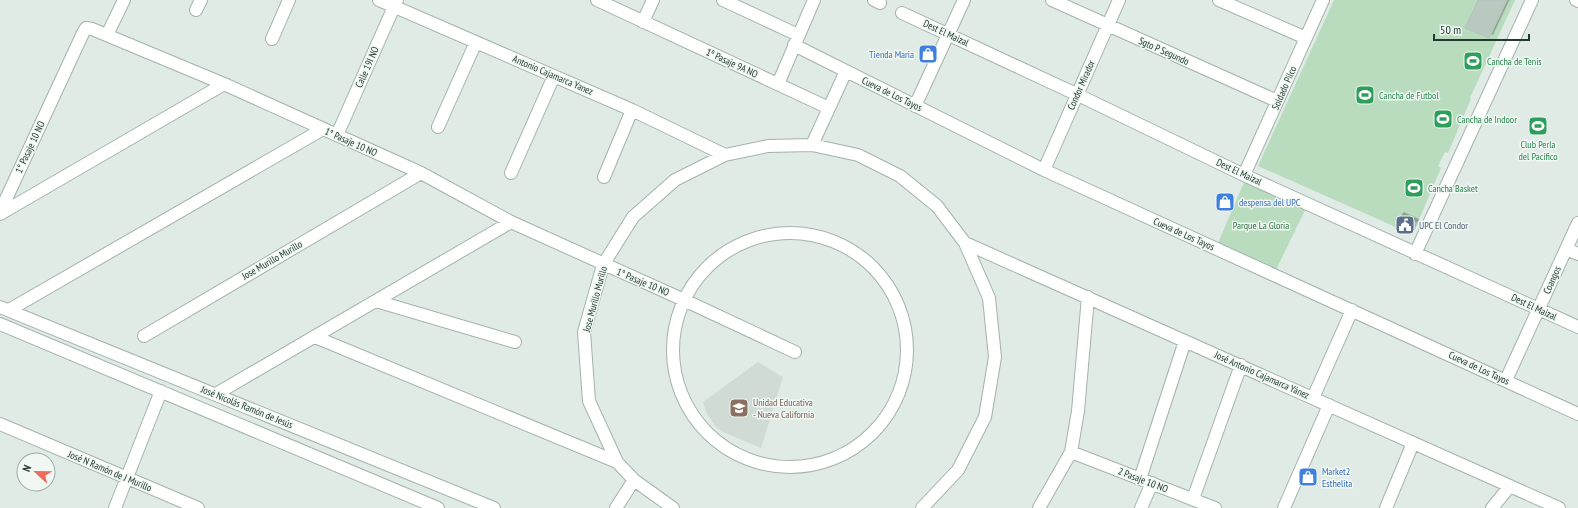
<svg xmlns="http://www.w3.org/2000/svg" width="1578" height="508" viewBox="0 0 1578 508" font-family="'PT Sans Narrow',sans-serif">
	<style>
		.built { fill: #cfdbd4 }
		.green { fill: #b9dcbe }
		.building { fill: #b9c9c0; stroke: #b3c4bb; filter: url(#shadow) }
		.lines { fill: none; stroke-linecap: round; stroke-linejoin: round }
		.minor-casing { stroke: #a3b3ab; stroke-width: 14 }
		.minor { stroke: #fff; stroke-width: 12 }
		.labels { text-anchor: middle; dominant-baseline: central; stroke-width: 3; stroke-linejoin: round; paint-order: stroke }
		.street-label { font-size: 10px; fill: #213b31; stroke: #f1f8f3 }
		.shop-label { font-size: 10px; fill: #366cbe; stroke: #f1f8f3; text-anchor: start }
		.leisure-label { font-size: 10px; fill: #27864d; stroke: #f1f8f3; text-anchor: start }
		.park-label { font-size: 10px; fill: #2c713e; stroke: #f1f8f3 }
		.service-label { font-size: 10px; fill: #4e5e75; stroke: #f1f8f3; text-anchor: start }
		.education-label { font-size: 10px; fill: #785e54; stroke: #f1f8f3; text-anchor: start }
	</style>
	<defs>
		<filter id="shadow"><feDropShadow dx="3.5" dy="-3.5" stdDeviation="0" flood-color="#0004"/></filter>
	</defs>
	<rect width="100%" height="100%" fill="#e0ebe5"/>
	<path class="built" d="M758 362 783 377 761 448 723 432 715 426 707 414 703 402Z"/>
	<path class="green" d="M1334 0H1515L1470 98 1471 99 1448 153 1445 152 1438 166 1441 168 1418 222 1413 220 1407 232 1258 166Z
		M1245 180 1306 208 1276 270 1218 243Z"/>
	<path class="building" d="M1478 0H1507L1489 38 1465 28Z
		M1400 216 1415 223 1410 234 1395 227Z"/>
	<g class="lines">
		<g class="minor-casing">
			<path id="minor" d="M379 0 632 110 725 155
				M597 0 829 108 812 145
				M723 0 798 35
				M874 0 880 3
				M1052 0 1277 101
				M1219 0 1306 38
				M1576 0 1578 1
				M196 10 201 0
				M902 13 1076 94 1244 175 1578 327
				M643 22 653 0
				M107 35 124 0
				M272 39 289 0
				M794 45 1044 170 1578 414
				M778 84 814 0
				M915 106 964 0
				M829 108 846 71
				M438 127 476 42
				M337 135 397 0
				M1044 170 1119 0
				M511 173 554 76
				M1244 175 1323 0
				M604 177 632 110
				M0 212 83 33 86 28 92 29 224 84 421 173 511 222 684 300 795 352
				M0 214 224 84
				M673 350a117 117 0 1 1 234 0a117 117 0 1 1-234 0Z
				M965 243 1559 508
				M1566 249 1578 254
				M1415 254 1532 0
				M376 301 515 342
				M0 307 494 508
				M9 310 323 129
				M0 324 438 508
				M144 336 421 173
				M315 337 617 462
				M1506 380 1578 223
				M216 394 511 222
				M1313 398 1352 310
				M0 424 198 508
				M1071 452 1215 508
				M1140 479 1185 341
				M1193 499 1241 365
				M115 508 161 391
				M616 508 634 480
				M673 508 634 480 617 462 589 401 584 332 603 265 633 217 675 180 725 155 768 146 812 145 858 155 900 176 937 206 965 243 989 298 995 357 985 417 958 470 922 508
				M1039 508 1071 452 1078 411 1088 297
				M1141 508 1152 483
				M1284 508 1329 405
				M1386 508 1413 443
				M1492 508 1510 486"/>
		</g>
		<use href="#minor" class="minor"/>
	</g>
	<defs>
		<g id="shop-square" transform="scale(1)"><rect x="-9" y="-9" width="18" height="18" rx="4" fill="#3f7fe0" stroke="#f1f8f3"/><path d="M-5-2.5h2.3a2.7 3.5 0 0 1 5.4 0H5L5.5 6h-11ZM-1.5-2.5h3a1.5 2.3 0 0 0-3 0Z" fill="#fff"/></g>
		<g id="stadium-square" transform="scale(1)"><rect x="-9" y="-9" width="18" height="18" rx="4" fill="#2e9e5b" stroke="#f1f8f3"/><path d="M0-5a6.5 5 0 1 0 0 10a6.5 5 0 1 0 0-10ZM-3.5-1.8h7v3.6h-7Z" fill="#fff"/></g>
		<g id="civic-square" transform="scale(1)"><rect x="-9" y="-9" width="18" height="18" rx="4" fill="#5c6f8a" stroke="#f1f8f3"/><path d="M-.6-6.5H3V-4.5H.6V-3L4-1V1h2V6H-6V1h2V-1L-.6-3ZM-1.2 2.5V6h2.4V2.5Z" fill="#fff"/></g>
		<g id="school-square" transform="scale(1)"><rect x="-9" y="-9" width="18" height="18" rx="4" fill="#8d6e63" stroke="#f1f8f3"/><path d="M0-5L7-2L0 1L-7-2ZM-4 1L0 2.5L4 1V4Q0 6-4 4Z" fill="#fff"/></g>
	</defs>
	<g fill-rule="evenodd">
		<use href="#shop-square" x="928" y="54"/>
		<use href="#stadium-square" x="1473" y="61"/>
		<use href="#stadium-square" x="1365" y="95"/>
		<use href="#stadium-square" x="1443" y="119"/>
		<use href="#stadium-square" x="1538" y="126"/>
		<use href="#stadium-square" x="1414" y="188"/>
		<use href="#shop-square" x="1225" y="202"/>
		<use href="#civic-square" x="1405" y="225"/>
		<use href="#school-square" x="739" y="408"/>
		<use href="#shop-square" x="1308" y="477"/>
	</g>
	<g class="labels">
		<g class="street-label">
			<text transform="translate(946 33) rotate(25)">Dest El Maizal</text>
			<text transform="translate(1164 51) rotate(24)">Sgto P Segundo</text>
			<text transform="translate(732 63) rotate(25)">1º Pasaje 9A NO</text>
			<text transform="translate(367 67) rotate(-66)">Calle 19I NO</text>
			<text transform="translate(553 75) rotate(23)">Antonio Cajamarca Yanez</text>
			<text transform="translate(1081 85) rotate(-66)">Condor Mirador</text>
			<text transform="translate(1284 88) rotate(-66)">Soldado Pilco</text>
			<text transform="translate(892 94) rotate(26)">Cueva de Los Tayos</text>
			<text transform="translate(351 142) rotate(24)">1° Pasaje 10 NO</text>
			<text transform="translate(30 147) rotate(-65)">1° Pasaje 10 NO</text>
			<text transform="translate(1239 172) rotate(25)">Dest El Maizal</text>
			<text transform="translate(1184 234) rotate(24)">Cueva de Los Tayos</text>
			<text transform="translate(272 260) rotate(-30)">Jose Murillo Murillo</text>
			<text transform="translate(1552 280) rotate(-66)">Coangos</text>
			<text transform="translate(643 282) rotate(23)">1° Pasaje 10 NO</text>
			<text transform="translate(595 299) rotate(-75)">Jose Murillo Murillo</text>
			<text transform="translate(1534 307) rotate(25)">Dest El Maizal</text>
			<text transform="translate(1479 368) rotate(25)">Cueva de Los Tayos</text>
			<text transform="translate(1262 375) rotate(24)">José Antonio Cajamarca Yánez</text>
			<text transform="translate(247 407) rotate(22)">José Nicolás Ramón de Jesús</text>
			<text transform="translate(110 471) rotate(23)">José N Ramón de J Murillo</text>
			<text transform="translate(1143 480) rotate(21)">2 Pasaje 10 NO</text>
		</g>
		<g class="shop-label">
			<text x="914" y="54" text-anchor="end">Tienda Maria</text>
			<text x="1239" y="202">despensa del UPC</text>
			<text x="1322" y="471">Market2<tspan x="1322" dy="12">Esthelita</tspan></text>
		</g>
		<g class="leisure-label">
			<text x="1487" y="61">Cancha de Tenis</text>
			<text x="1379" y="95">Cancha de Futbol</text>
			<text x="1457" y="119">Cancha de Indoor</text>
			<text x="1538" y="144" text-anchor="middle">Club Perla<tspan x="1538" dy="12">del Pacífico</tspan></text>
			<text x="1428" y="188">Cancha Basket</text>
		</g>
		<g class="park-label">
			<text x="1261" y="225">Parque La Gloria</text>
		</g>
		<g class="service-label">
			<text x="1419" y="225">UPC El Condor</text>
		</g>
		<g class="education-label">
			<text x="753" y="402">Unidad Educativa<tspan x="753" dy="12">- Nueva California</tspan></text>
		</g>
	</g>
	<g transform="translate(36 472) rotate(292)"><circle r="19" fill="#f1f8f3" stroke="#9eaca5"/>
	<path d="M0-3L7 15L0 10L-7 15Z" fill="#f06c5a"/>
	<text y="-6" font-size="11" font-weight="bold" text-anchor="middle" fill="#213b31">N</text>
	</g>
	<path d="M1434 34v6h95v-6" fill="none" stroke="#213b31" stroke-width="2"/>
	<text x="1440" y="34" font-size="12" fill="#213b31" stroke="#f1f8f3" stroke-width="3" paint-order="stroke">50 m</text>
</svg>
